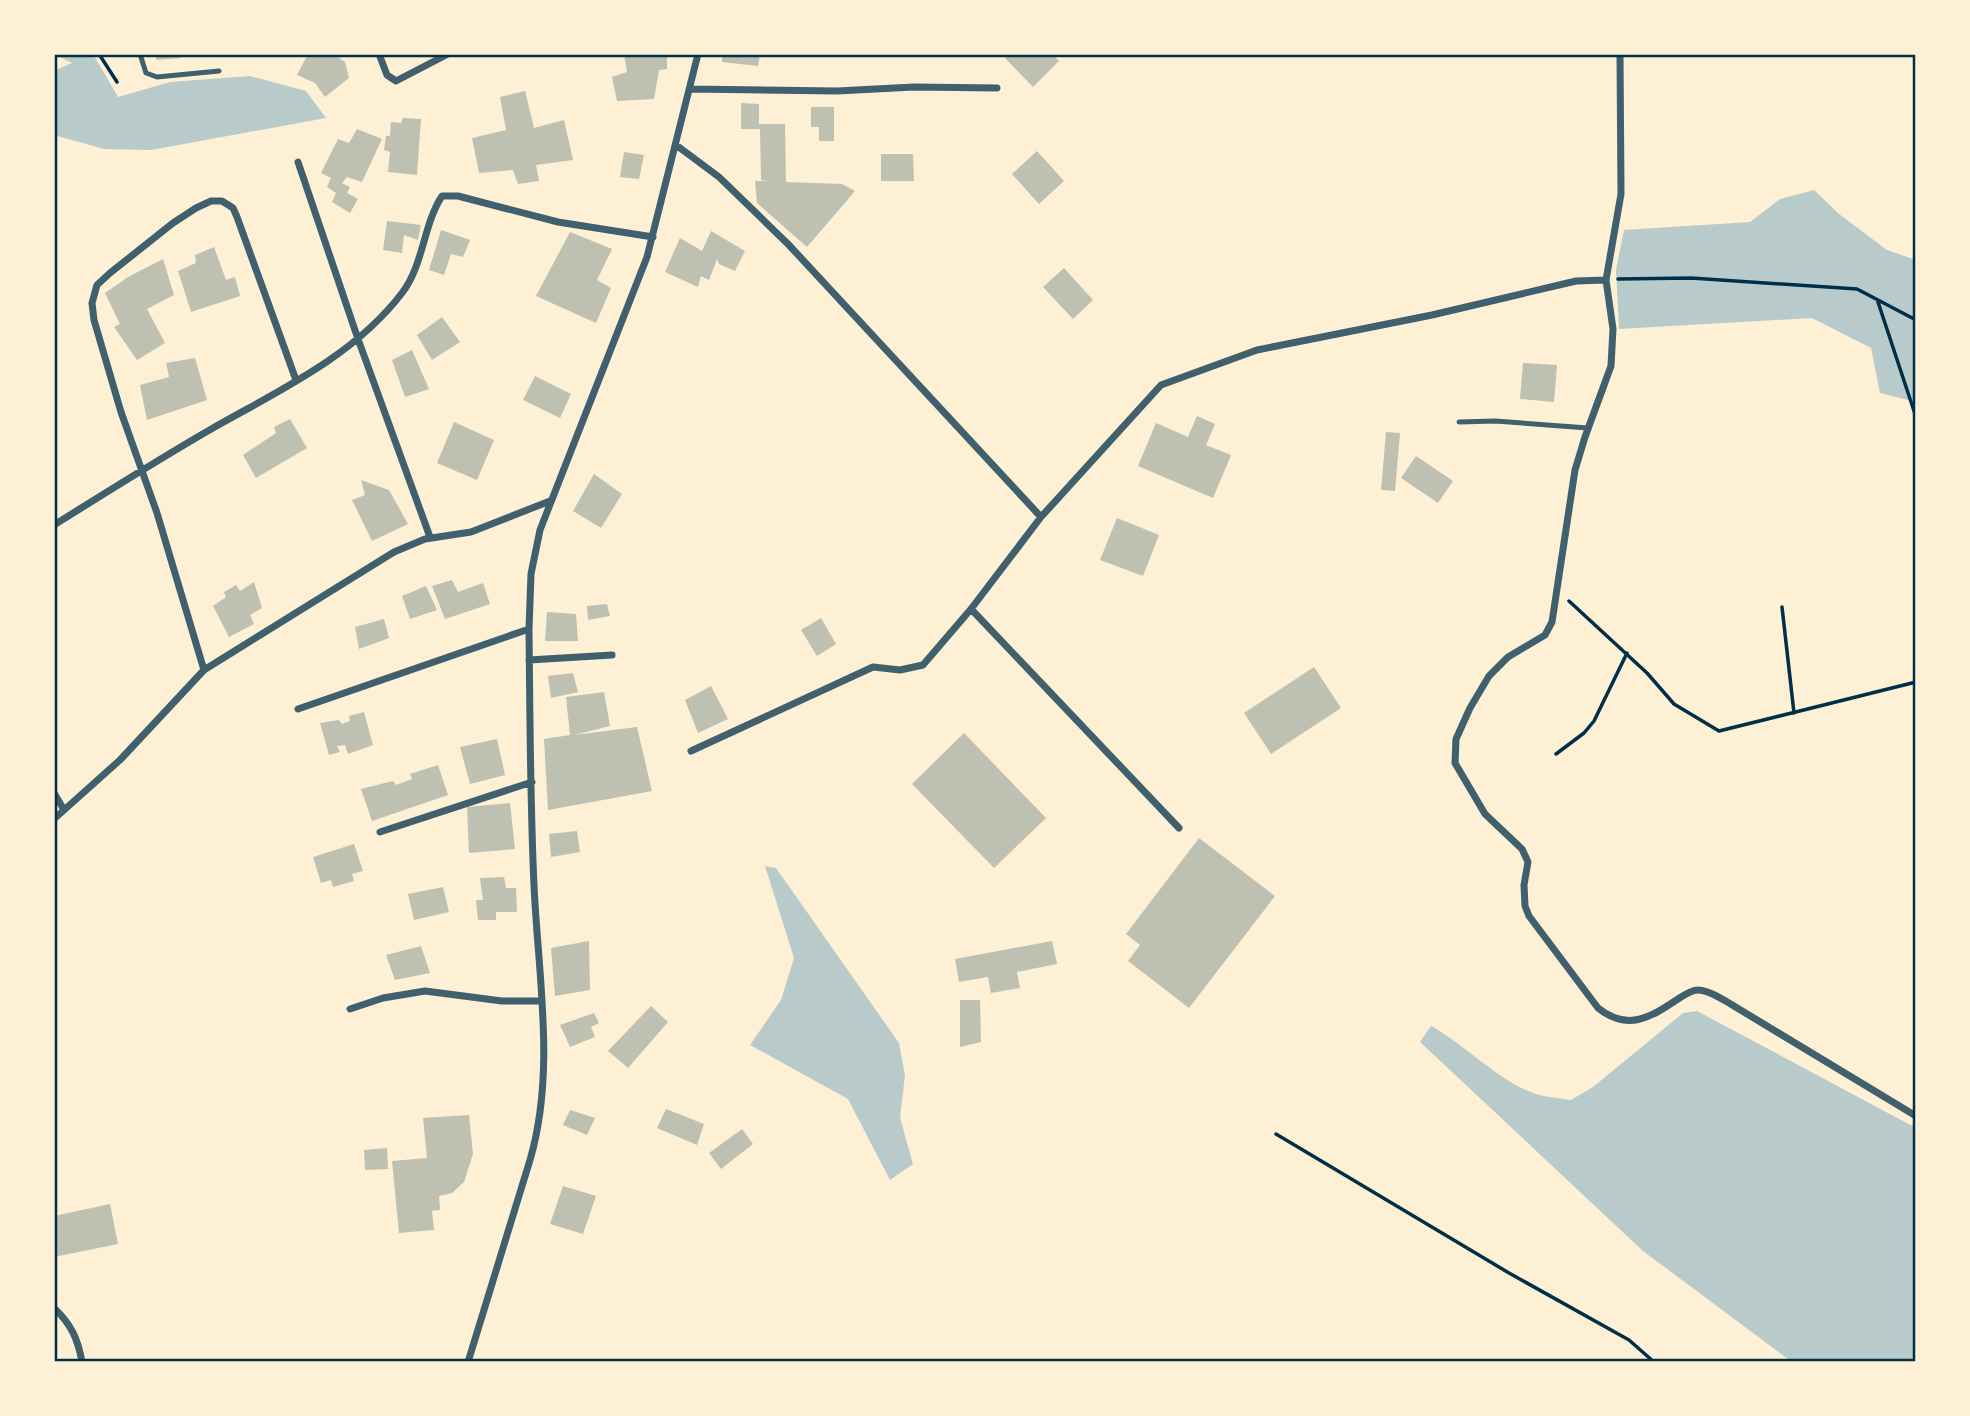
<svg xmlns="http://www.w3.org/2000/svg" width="1970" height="1416" viewBox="0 0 1970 1416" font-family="'Roboto Condensed',sans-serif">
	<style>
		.green { fill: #b9caca }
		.building { fill: #bec0b2 }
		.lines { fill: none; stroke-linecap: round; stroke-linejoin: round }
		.path { stroke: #003049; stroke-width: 3.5 }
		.service { stroke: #3f606c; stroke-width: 5 }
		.minor { stroke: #3f606c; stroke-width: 7 }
		.neatline { fill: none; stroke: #003049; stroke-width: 2.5 }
	</style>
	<rect width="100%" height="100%" fill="#fdf0d5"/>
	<path class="green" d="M54 54H93L118 97 170 82 250 76 306 91 326 118 151 150 104 149 54 135V71L72 63Z
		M1814 190 1839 214 1887 250 1916 260V402L1880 393 1871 348 1812 318 1619 329 1616 270 1624 230 1750 222 1780 199Z
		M765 866 776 868 899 1043 905 1075 900 1118 913 1164 890 1180 848 1099 750 1045 781 1000 794 958Z
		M1697 1011 1916 1128V1362H1792L1643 1251 1420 1042 1431 1026C1465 1045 1492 1075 1528 1091 1541 1097 1558 1098 1571 1100L1593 1087 1683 1013Z"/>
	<path class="building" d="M156 54H181V58L156 60Z
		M308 54H334L345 62 349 78 325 97 315 83 297 75Z
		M624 54H667V69L659 70 654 99 617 101 612 77 627 72Z
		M722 54H760L758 66 722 62Z
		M1008 54H1052L1059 61 1033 87 1005 58Z
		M525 91 534 128 564 120 573 160 536 165 539 181 518 184 513 170 479 173 472 138 506 130 500 97Z
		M741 103 759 104V124H785L786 182 842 184 855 191 807 247 757 203 755 181H768L761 180 760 129H741Z
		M811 107H834V141H819V127H811Z
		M403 118 421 119 417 175 388 172 390 152 384 150 386 136H390L391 122 401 123Z
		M357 129 382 139 362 182 347 177 342 183 350 187 347 193 358 199 350 213 332 202 336 193 327 187 331 178 321 173 338 139 349 143Z
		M1037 151 1064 181 1039 204 1012 174Z
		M624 152 644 155 639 179 620 177Z
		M881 154H913L914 181H881Z
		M387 221 421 225 418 240 404 235 402 253 383 250Z
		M441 230 470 240 463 257 451 254 444 275 429 270Z
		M711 231 745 251 735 271 719 264 717 259 709 280 701 276 698 287 665 272 680 238 702 251Z
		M570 232 612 249 597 280 611 288 596 323 536 296Z
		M214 247 226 280 235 277 240 296 191 312 178 271 196 263 195 255Z
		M163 259 174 295 147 309 165 343 137 360 114 327 120 324 105 293 128 277Z
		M1064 268 1093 300 1073 319 1043 287Z
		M442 317 460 342 432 360 417 335Z
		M412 350 429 389 405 397 392 360Z
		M195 358 207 400 147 420 140 385 169 377 166 363Z
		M1523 363 1557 365 1554 402 1520 399Z
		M535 376 571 394 560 418 523 400Z
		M1197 416 1215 424 1206 445 1231 455 1213 498 1138 466 1156 423 1188 437Z
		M290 419 307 448 256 478 243 455 276 433 274 427Z
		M454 422 494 440 477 480 437 463Z
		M1386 432 1400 433 1395 491 1381 490Z
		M1416 456 1453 481 1438 503 1401 478Z
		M594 474 622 494 601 528 573 511Z
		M361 480 389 490 408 524 372 541 352 500 365 495Z
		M1117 518 1159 535 1143 576 1100 560Z
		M452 580 458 592 483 583 490 604 445 619 432 586Z
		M254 582 262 608 250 615 254 624 229 637 213 606 226 597 224 592 236 585 240 591Z
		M426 586 437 610 410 619 402 596Z
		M607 604 610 616 588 620 587 606Z
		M547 612 576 614 578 641H545Z
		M821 618 836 644 817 656 801 630Z
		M384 619 389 638 359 649 355 627Z
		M1314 667 1341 708 1271 754 1244 713Z
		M573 673 578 692 551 698 548 676Z
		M711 686 728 719 698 733 685 700Z
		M604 692 610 726 574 735 637 727 652 791 548 810 544 739 570 735 566 697Z
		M364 712 373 745 348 754 345 745 337 746 340 752 329 755 320 723 339 720 342 724 350 721 349 716Z
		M964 733 1046 818 994 868 912 784Z
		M497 739 505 775 470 784 460 747Z
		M438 765 448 795 372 821 361 789 393 781 396 785 412 779 410 774Z
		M510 803 515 849 469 853 467 807Z
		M577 831 580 852 551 857 549 834Z
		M1199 838 1275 896 1189 1008 1128 961 1140 945 1126 934Z
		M354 844 363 871 352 874 354 881 333 887 331 880 321 883 313 857Z
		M504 877 506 888H516L517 912H496V920H478L476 900H483L480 878Z
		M443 887 449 912 414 920 408 894Z
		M589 941 590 990 555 996 551 948Z
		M1052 941 1057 964 1017 972 1020 988 991 993 988 977 959 982 955 959Z
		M421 946 430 973 395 980 386 955Z
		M960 1000H980L981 1042 960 1047Z
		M651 1006 668 1022 628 1068 608 1051Z
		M594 1013 599 1023 591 1027 595 1037 570 1047 560 1025Z
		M666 1109 704 1124 697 1145 657 1128Z
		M570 1110 595 1118 587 1135 563 1125Z
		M469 1115 473 1154 464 1182 452 1193 439 1196 440 1210 432 1211 434 1230 399 1233 392 1161 427 1158 423 1118Z
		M742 1129 753 1144 721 1169 709 1153Z
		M387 1148 388 1169 365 1170 364 1150Z
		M563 1186 596 1196 583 1234 550 1224Z
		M110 1204 118 1244 54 1257V1216Z"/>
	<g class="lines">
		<path class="path" d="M99 54 117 82
			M1618 279 1691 278 1857 289 1916 320
			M1878 302 1916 417
			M1569 601 1647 673 1674 704 1719 731 1916 682
			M1782 607 1794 713
			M1556 754 1584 733 1594 721 1627 653
			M1276 1134 1509 1273 1629 1340 1654 1362"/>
		<path class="service" d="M140 54 146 73 157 77 219 71
			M1459 422 1495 421 1588 428"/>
		<path class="minor" d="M379 54 387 75 396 81 448 54
			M1620 54 1621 194 1606 280 1613 329 1611 366 1585 437 1575 470 1552 622 1545 635 1508 657 1489 676 1470 708 1456 739 1455 763 1485 814 1522 849 1528 862 1524 885 1525 906 1529 916 1598 1008C1628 1032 1651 1017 1678 999 1684 995 1691 990 1698 990 1708 990 1716 996 1724 1000L1916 1116
			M690 89 837 91 914 87 997 88
			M676 145 719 177 788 244 1041 517
			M298 162 358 339 430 537
			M54 525C107 492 159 459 213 428 280 390 354 356 402 293 424 264 423 225 442 196H458L558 222 653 237
			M971 609 1179 828
			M529 660 612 655
			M204 670 157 513 121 412 94 320 92 303 97 285 110 273 173 223 196 208 211 201H222L233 208 237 217 296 380
			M298 709 529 629
			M691 751 873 667 900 670 923 665 971 609 1041 517 1161 385 1257 350 1432 315 1576 281 1606 280
			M54 793 64 810
			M54 819 120 760 204 670 394 552 425 539 471 532 550 501
			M380 832 532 782
			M350 1009 383 998 425 991 502 1001H541
			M54 1308C71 1324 78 1339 82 1362
			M468 1362 530 1160C556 1071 538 976 534 885 530 800 530 715 529 629L531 574 540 530 647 257 698 54"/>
	</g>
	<rect width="1970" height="1416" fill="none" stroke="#fdf0d5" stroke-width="112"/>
	<rect x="56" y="56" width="1858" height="1304" class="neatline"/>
</svg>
